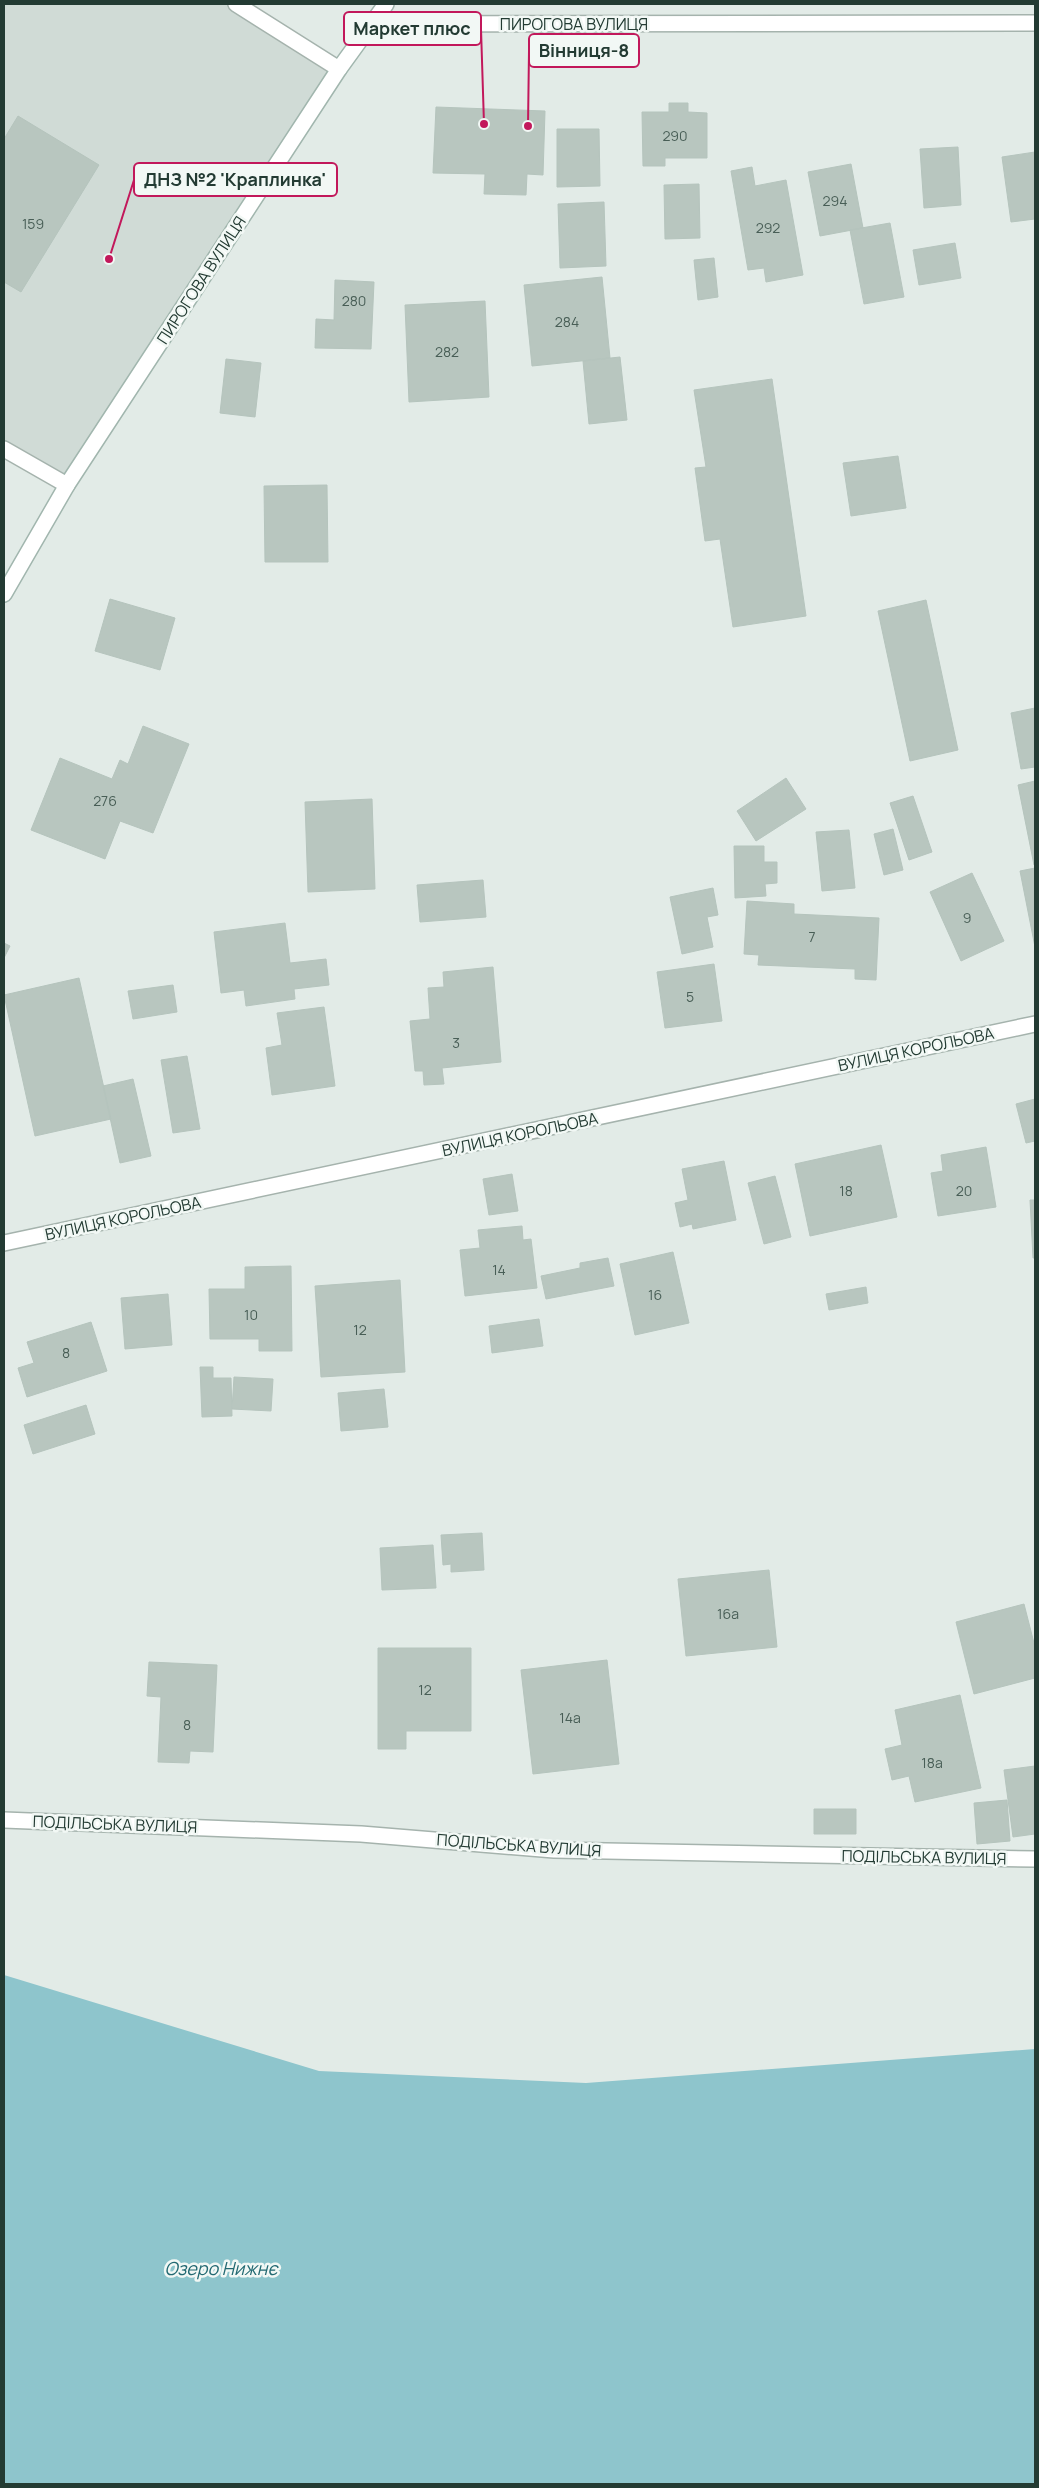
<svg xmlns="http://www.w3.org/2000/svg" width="1039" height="2488" viewBox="0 0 1039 2488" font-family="Manrope,sans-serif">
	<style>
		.built { fill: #d0dbd6 }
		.water { fill: #8ec5cc }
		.building { fill: #b8c6bf; stroke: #b5c4bd }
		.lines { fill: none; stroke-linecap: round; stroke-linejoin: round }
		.lane-casing { stroke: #a5b3ad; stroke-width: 18 }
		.street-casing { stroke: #a5b3ad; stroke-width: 18 }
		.secondary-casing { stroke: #a1b6ae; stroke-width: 18 }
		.lane { stroke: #fff; stroke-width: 15 }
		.street { stroke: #fff; stroke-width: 15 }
		.secondary { stroke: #fff; stroke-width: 15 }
		.labels { text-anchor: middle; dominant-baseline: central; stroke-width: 5; stroke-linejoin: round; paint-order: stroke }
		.number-label { font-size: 14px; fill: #485e56 }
		.street-label { font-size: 16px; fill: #233b33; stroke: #f2f8f5 }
		.water-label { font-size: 18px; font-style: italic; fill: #226972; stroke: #f2f8f5 }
		.leader { fill: none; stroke: #c2185b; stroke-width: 2 }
		.callout-dot { fill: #c2185b; stroke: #f2f8f5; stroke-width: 2 }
		.callout { fill: #f2f8f5; stroke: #c2185b; stroke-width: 2 }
		.callout-label { font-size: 18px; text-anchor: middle; font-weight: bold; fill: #233b33 }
	</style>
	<rect width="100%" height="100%" fill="#e2ebe7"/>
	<path class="built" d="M4 4H236L339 69 67 485 4 449Z"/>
	<path class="water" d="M4 1975 319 2071 586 2083 1035 2049V2484H4Z"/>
	<path class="building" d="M669 103H688V112L707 113V158H665V166H643L642 112H669Z
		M436 107 545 111 543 175 527 174 526 195 484 194 485 174 433 173Z
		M18 116 99 165 21 292 4 282V139Z
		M557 129H599L600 186 557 187Z
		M958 147 961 205 924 208 920 149Z
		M1035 152V219L1011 222 1002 157Z
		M851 164 863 228 820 236 808 172Z
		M752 167 755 186 786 180 803 275 766 282 764 268 748 270 731 171Z
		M699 184 700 238 665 239 664 185Z
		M604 202 606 266 560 268 558 204Z
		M890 223 904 297 864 304 850 230Z
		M955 243 961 278 919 285 913 250Z
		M714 258 718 297 698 300 694 260Z
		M602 277 610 358 532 366 524 285Z
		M335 280 374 282 371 349 315 348 316 319 334 320Z
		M485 301 489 397 409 402 405 305Z
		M620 357 627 420 589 424 583 361Z
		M226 359 261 363 255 417 220 413Z
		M772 379 806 616 733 627 720 539 705 541 695 468 706 467 694 390Z
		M898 456 906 508 851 516 843 463Z
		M327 485 328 562H265L264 486Z
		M110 599 175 618 160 670 95 651Z
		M926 600 958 750 910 761 878 611Z
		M1035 708V767L1021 769 1011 713Z
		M143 726 189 744 153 833 120 821 105 859 31 830 60 758 112 779 120 760 128 764Z
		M786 778 806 809 756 841 737 811Z
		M1035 781V864L1034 865 1018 785Z
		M913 796 932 852 909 860 890 803Z
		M372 799 375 889 308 892 305 802Z
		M893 829 903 870 884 875 874 834Z
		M849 830 855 888 822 891 816 832Z
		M734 846H764V862H777V883L765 884 766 896 735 898Z
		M1035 868V947L1020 871Z
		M972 873 1004 941 961 961 930 892Z
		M483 880 486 917 420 922 417 885Z
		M713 888 718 915 707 917 713 947 682 954 670 897Z
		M747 901 794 904V914L879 918 876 980 855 979V969L758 965 759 955 744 954Z
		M285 923 290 963 326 959 329 985 294 989 295 999 246 1006 244 990 221 993 214 932Z
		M4 943 10 946 4 958Z
		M714 964 722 1021 665 1028 657 972Z
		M493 967 501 1062 442 1068 444 1084 424 1085 423 1071H415L410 1021 430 1019 428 988 444 987 443 972Z
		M79 978 111 1119 35 1136 4 995Z
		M173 985 177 1012 133 1019 128 991Z
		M324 1007 335 1086 272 1095 266 1048 282 1045 277 1013Z
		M187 1056 200 1129 173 1133 161 1060Z
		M133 1079 151 1156 120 1163 103 1086Z
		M1035 1099V1141L1026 1143 1016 1104Z
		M881 1145 897 1217 810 1236 795 1164Z
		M986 1147 996 1207 938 1216 931 1173 943 1171 941 1155Z
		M724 1161 736 1220 693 1229 692 1224 680 1227 675 1203 688 1200 682 1169Z
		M512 1174 518 1211 489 1215 483 1179Z
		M775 1176 791 1237 764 1244 748 1183Z
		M1030 1200H1035V1258H1033Z
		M522 1226 523 1240 531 1239 537 1288 465 1296 460 1250 480 1248 478 1230Z
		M673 1252 689 1323 635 1335 620 1264Z
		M608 1258 614 1286 546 1299 541 1276 580 1268V1263Z
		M291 1266 292 1351H259V1339H210L209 1289H245V1267Z
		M400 1280 405 1372 321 1377 315 1286Z
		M866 1287 868 1303 829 1310 826 1294Z
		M168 1294 172 1345 125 1349 121 1298Z
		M539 1319 543 1346 492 1353 489 1326Z
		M91 1322 107 1371 27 1397 18 1368 34 1363 27 1342Z
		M200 1367H213V1378H231L232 1416 202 1417Z
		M234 1377 273 1379 271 1411 232 1409Z
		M384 1389 388 1427 341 1431 338 1393Z
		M86 1405 95 1434 33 1454 24 1425Z
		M482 1533 484 1570 451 1572V1564L443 1565 441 1535Z
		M433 1545 436 1588 382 1590 380 1548Z
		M769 1570 777 1647 686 1656 678 1579Z
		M1024 1604 1035 1647V1678L974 1694 956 1622Z
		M378 1648H471V1731H406V1749H378Z
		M607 1660 619 1764 533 1774 521 1670Z
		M149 1662 217 1665 213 1752 190 1751 189 1763 158 1762 161 1697 147 1696Z
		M960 1695 981 1788 915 1802 909 1776 892 1780 885 1749 902 1745 895 1710Z
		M1035 1766V1834L1013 1837 1004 1770Z
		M1007 1800 1010 1841 977 1844 974 1803Z
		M814 1809H856V1834H814Z"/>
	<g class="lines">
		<g class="lane-casing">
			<path id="lane" d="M236 4 339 69
				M4 449 67 485"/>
		</g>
		<g class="street-casing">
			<path id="street" d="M372 24 1035 23
				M4 1243 1035 1024
				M4 1820 361 1834 554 1850 1035 1859"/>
		</g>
		<g class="secondary-casing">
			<path id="secondary" d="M4 594 67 485 339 69 386 4"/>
		</g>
		<use href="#lane" class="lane"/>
		<use href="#street" class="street"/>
		<use href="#secondary" class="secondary"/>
	</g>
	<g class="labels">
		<g class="number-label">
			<text x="675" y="135">290</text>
			<text x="835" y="200">294</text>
			<text x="33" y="223">159</text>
			<text x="768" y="227">292</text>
			<text x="354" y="300">280</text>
			<text x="567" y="321">284</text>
			<text x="447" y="351">282</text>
			<text x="105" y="800">276</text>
			<text x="967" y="917">9</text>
			<text x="812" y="936">7</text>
			<text x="690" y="996">5</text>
			<text x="456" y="1042">3</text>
			<text x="846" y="1190">18</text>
			<text x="964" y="1190">20</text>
			<text x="499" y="1269">14</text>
			<text x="655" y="1294">16</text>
			<text x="251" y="1314">10</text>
			<text x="360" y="1329">12</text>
			<text x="66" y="1352">8</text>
			<text x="728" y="1613">16а</text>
			<text x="425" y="1689">12</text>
			<text x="570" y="1717">14а</text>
			<text x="187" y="1724">8</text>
			<text x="932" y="1762">18а</text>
		</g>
		<g class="street-label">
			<text x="574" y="24">ПИРОГОВА ВУЛИЦЯ</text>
			<text transform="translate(201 280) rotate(-57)">ПИРОГОВА ВУЛИЦЯ</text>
			<text transform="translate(916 1049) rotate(-12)">ВУЛИЦЯ КОРОЛЬОВА</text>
			<text transform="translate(520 1134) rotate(-12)">ВУЛИЦЯ КОРОЛЬОВА</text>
			<text transform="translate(123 1218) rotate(-12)">ВУЛИЦЯ КОРОЛЬОВА</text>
			<text transform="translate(115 1824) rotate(2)">ПОДІЛЬСЬКА ВУЛИЦЯ</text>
			<text transform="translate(519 1845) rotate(4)">ПОДІЛЬСЬКА ВУЛИЦЯ</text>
			<text transform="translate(924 1857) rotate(1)">ПОДІЛЬСЬКА ВУЛИЦЯ</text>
		</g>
		<g class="water-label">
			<text x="221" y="2268">Озеро Нижнє</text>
		</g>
	</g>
	<path class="leader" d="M484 124L481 29M528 126L529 51M109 259L134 180"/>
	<g class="callout-dot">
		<circle cx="484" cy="124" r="5"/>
		<circle cx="528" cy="126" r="5"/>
		<circle cx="109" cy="259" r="5"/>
	</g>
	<g class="callout">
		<rect x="344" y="12" width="137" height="33" rx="5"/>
		<rect x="529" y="34" width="110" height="33" rx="5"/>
		<rect x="134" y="163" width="203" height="33" rx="5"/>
	</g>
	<g class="callout-label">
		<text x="412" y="35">Маркет плюс</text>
		<text x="584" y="57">Вінниця-8</text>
		<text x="235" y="186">ДНЗ №2 'Краплинка'</text>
	</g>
	<rect width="1039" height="2488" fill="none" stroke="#233b33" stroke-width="10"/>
</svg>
